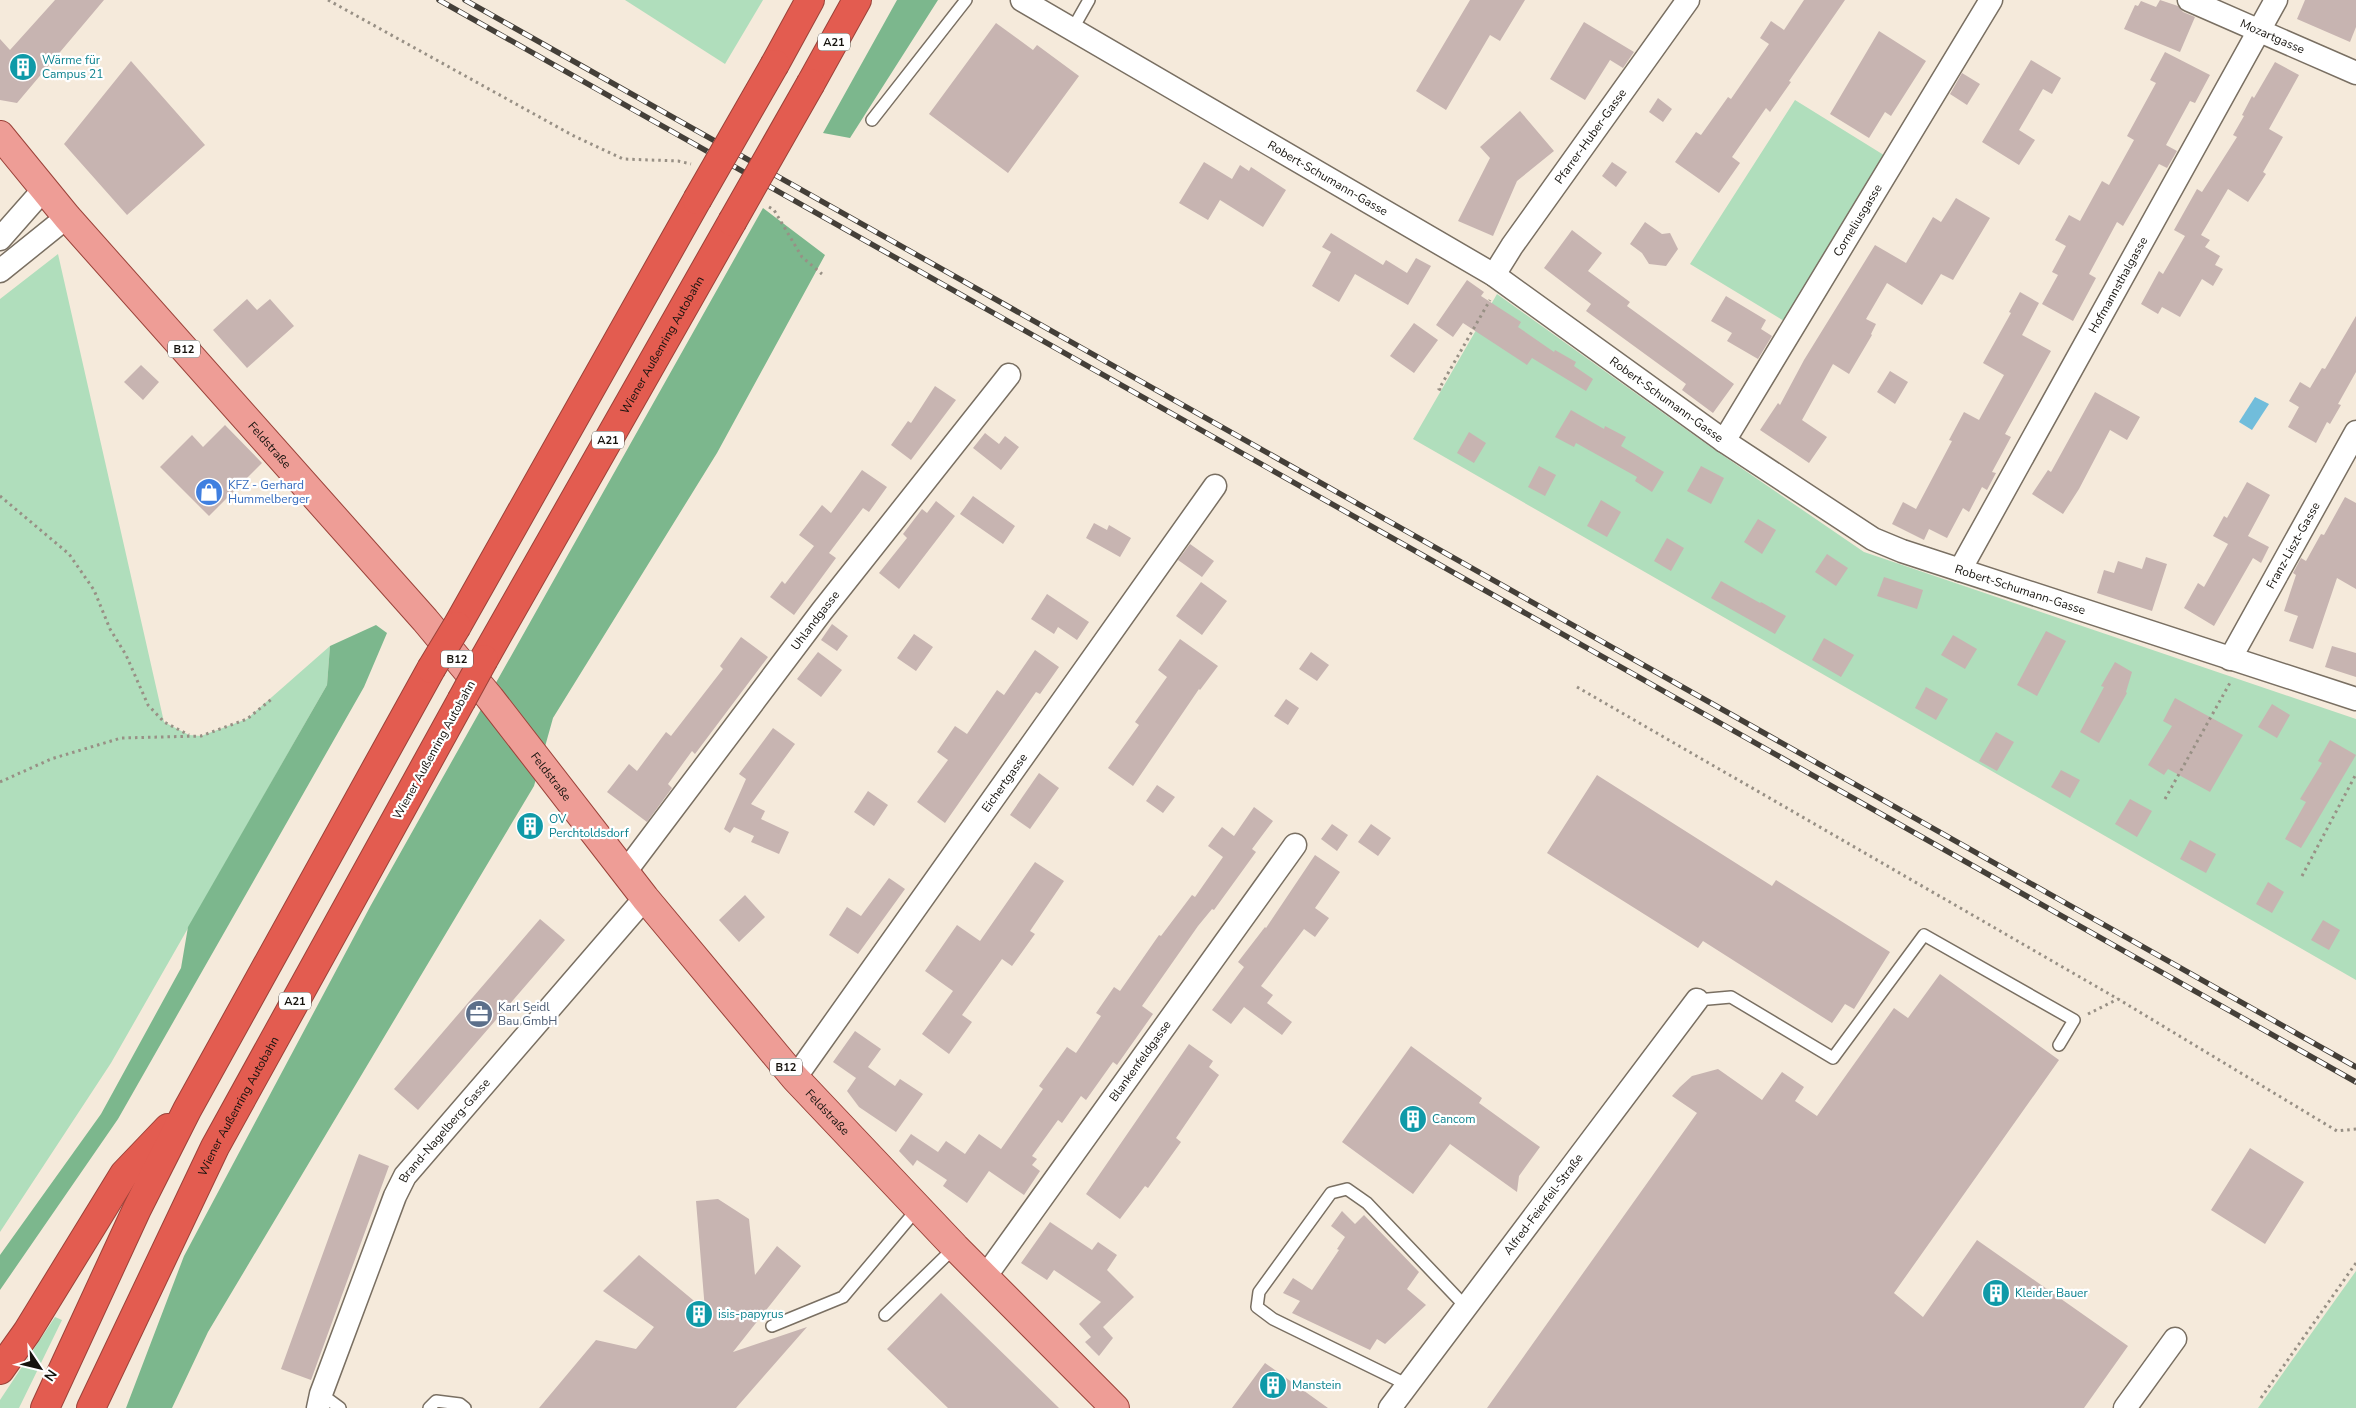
<svg xmlns="http://www.w3.org/2000/svg" width="2356" height="1408" viewBox="0 0 2356 1408" font-family="'Nunito Sans',sans-serif">
	<style>
		.green { fill: #b0debc }
		.forest { fill: #7cb78d }
		.water { fill: #71bddb }
		.building { fill: #c7b4b1 }
		.lines { fill: none; stroke-linecap: round; stroke-linejoin: round }
		.service-casing { stroke: #796f62; stroke-width: 14 }
		.minor-casing { stroke: #796f62; stroke-width: 25 }
		.primary-casing { stroke: #9b4239; stroke-width: 30 }
		.motorway-casing { stroke: #9b4239; stroke-width: 30 }
		.path { stroke: #989085; stroke-width: 3; stroke-dasharray: 2.5 4; stroke-linecap: butt }
		.service { stroke: #fff; stroke-width: 11 }
		.minor { stroke: #fff; stroke-width: 22 }
		.primary { stroke: #ee9d96; stroke-width: 28 }
		.motorway { stroke: #e35c50; stroke-width: 28 }
		.rail-casing { stroke: #443f38; stroke-width: 5.5 }
		.rail { stroke: #fff; stroke-width: 4; stroke-dasharray: 11; stroke-linecap: butt }
		.motorway-bridge-casing { stroke: #9b4239; stroke-width: 30; stroke-linecap: butt }
		.motorway-bridge { stroke: #e35c50; stroke-width: 28 }
		.labels { text-anchor: middle; dominant-baseline: central; stroke-width: 4.5; stroke-linejoin: round; paint-order: stroke }
		.shield { fill: #fff; stroke: #5c5a56; stroke-width: 1 }
		.shield-label { font-size: 11px; font-weight: bold; fill: #16130e }
		.street-label { font-size: 12px; fill: #16130e; stroke: #fff }
		.culture-label { font-size: 12px; fill: #0d838f; stroke: #fff; text-anchor: start }
		.shop-label { font-size: 12px; fill: #366cbe; stroke: #fff; text-anchor: start }
		.service-label { font-size: 12px; fill: #4e5e75; stroke: #fff; text-anchor: start }
	</style>
	<rect width="100%" height="100%" fill="#f5eadb"/>
	<path class="green" d="M625 0H763L725 64Z
		M1795 100 1887 157 1784 321 1690 264Z
		M58 254 164 722 189 735 201 736 247 719 330 646 327 685 111 1063 0 1232V299Z
		M1497 294 1712 448 1864 552 2356 719V980L1413 439Z
		M2356 1271V1408H2258Z
		M55 1317 62 1320 19 1408H0V1400Z"/>
	<path class="forest" d="M897 0H938L850 138 823 133Z
		M763 208 825 255 717 453 553 718 534 786 208 1332 172 1408H126L184 1256 371 905Z
		M376 625 387 633 364 687 118 1119 0 1290V1255L101 1114 181 968 188 927 327 685 330 646Z"/>
	<path class="water" d="M2255 397 2269 404 2252 430 2239 422Z"/>
	<path class="building" d="M55 0H104L17 103 0 100V39L10 50Z
		M1470 0H1525L1500 41 1490 35 1446 110 1416 91Z
		M1804 0H1845L1789 81 1791 82 1770 112 1766 108 1732 157 1740 163 1719 193 1675 162 1696 132 1701 135 1728 97 1731 99 1769 44 1760 38 1771 21 1784 30Z
		M2160 0 2178 6 2183 12 2195 17 2180 52 2124 29 2135 5 2138 6 2141 1 2156 7Z
		M2305 0H2356V27L2350 42 2297 19Z
		M1584 22 1634 52 1623 68 1610 60 1585 100 1550 79Z
		M996 23 1033 50 1037 45 1079 76 1008 173 929 114Z
		M1879 31 1926 61 1891 116 1885 112 1869 138 1830 114Z
		M2165 52 2210 75 2195 103 2190 101 2166 145 2177 151 2167 168 2159 164 2123 226 2117 222 2089 274 2096 278 2073 321 2042 304 2058 275 2052 272 2066 246 2055 240 2069 215 2080 221 2102 181 2109 185 2134 140 2127 136 2156 83 2150 80Z
		M2031 60 2061 78 2052 94 2043 89 2019 130 2035 140 2019 165 1982 142Z
		M131 61 205 145 127 215 64 144Z
		M2275 62 2299 75 2269 129 2283 137 2263 172 2266 174 2248 202 2228 189 2201 235 2210 240 2205 247 2220 256 2215 265 2223 269 2213 286 2202 279 2180 317 2162 307 2158 314 2141 304 2159 271 2163 274 2185 236 2174 230 2197 189 2202 192 2237 137 2233 135 2244 116 2242 115 2252 96 2254 98Z
		M1962 73 1980 84 1967 105 1950 94Z
		M1658 98 1672 109 1663 122 1649 112Z
		M1520 111 1554 151 1517 181 1493 236 1458 221 1490 158 1480 147Z
		M1204 162 1232 179 1240 165 1249 171 1251 167 1286 190 1263 227 1220 200 1208 220 1179 203Z
		M1612 162 1627 172 1616 187 1602 176Z
		M1956 198 1990 218 1953 280 1941 274 1922 305 1887 283 1866 319 1876 324 1871 334 1872 335 1849 374 1833 364 1802 420 1827 437 1809 463 1760 430 1778 403 1780 405 1804 360 1875 245 1906 263 1933 217 1941 222Z
		M1645 222 1662 234 1670 233 1678 249 1666 266 1649 264 1642 253 1630 244Z
		M1572 230 1602 253 1588 271 1630 302 1627 306 1734 384 1713 413 1682 390 1686 384 1586 311 1591 304 1544 268Z
		M1331 233 1383 265 1386 260 1407 273 1416 258 1431 266 1408 305 1355 274 1339 302 1312 286 1331 252 1322 247Z
		M1467 280 1484 292 1481 296 1521 322 1518 327 1554 352 1555 350 1576 362 1574 366 1593 379 1586 391 1532 358 1527 365 1463 323 1453 337 1436 325Z
		M2020 292 2039 303 2022 335 2051 351 2005 434 2011 437 1992 472 1996 473 1987 490 1982 487 1969 512 1963 508 1947 538 1929 529 1924 540 1892 524 1903 502 1916 509 1952 441 1949 440 1964 412 1979 420 2004 375 1983 363 2011 313 2009 312Z
		M1726 296 1766 320 1761 329 1772 336 1758 359 1727 341 1732 333 1711 321Z
		M247 299 257 310 270 299 294 326 247 368 213 330Z
		M2356 316V372L2338 404 2341 405 2330 424 2327 422 2316 443 2288 427 2299 407 2289 401 2300 382 2310 388 2322 368 2325 369Z
		M1414 323 1438 340 1414 373 1390 356Z
		M141 365 159 382 143 400 124 382Z
		M1890 371 1908 382 1895 404 1877 392Z
		M935 386 956 400 911 460 891 445 908 421 911 423Z
		M2095 392 2140 417 2127 440 2110 430 2079 489 2063 514 2032 494 2048 470 2051 472Z
		M1571 410 1604 429 1605 426 1626 437 1621 446 1664 472 1652 492 1635 481 1637 477 1576 443 1574 447 1555 437Z
		M225 425 262 463 209 516 160 467 192 435 203 447Z
		M1469 432 1486 443 1474 463 1457 453Z
		M985 433 999 444 1005 436 1019 447 1001 470 973 448Z
		M1539 466 1556 475 1545 496 1528 487Z
		M1701 466 1724 478 1711 504 1687 491Z
		M862 470 887 487 869 512 863 508 829 553 836 558 794 615 770 597 782 581 785 584 814 546 799 535 822 505 831 513Z
		M2247 482 2270 495 2248 536 2269 547 2261 563 2253 558 2214 626 2184 608 2198 583 2204 587 2228 544 2213 536 2224 516 2227 518Z
		M973 496 1015 526 1003 544 960 514Z
		M2345 497 2356 503V589L2337 578 2313 649 2289 641 2298 616 2284 611 2296 575 2293 573 2301 558 2306 561 2321 534 2324 535Z
		M1601 500 1621 512 1607 537 1587 526Z
		M936 501 955 516 899 589 879 573 907 538 903 534 922 509 927 513Z
		M1758 519 1776 530 1762 554 1744 542Z
		M1094 523 1107 530 1109 525 1131 538 1120 557 1086 538Z
		M1667 538 1684 548 1671 571 1654 561Z
		M1190 544 1214 561 1202 577 1178 560Z
		M1827 554 1848 568 1836 586 1815 572Z
		M2146 557 2167 564 2152 611 2097 593 2104 570 2114 573 2118 561 2142 569Z
		M1884 577 1923 590 1917 609 1877 596Z
		M1721 581 1760 603 1761 602 1786 616 1775 634 1711 598Z
		M1201 582 1227 601 1202 635 1176 616Z
		M1047 594 1089 622 1077 640 1058 627 1054 634 1031 619Z
		M832 624 848 636 837 651 821 640Z
		M2046 631 2066 641 2037 696 2017 685Z
		M914 634 933 647 916 671 897 658Z
		M1953 635 1977 649 1965 669 1941 655Z
		M741 637 768 657 695 754 692 751 668 784 672 788 647 822 607 792 629 764 637 771 666 732 671 736 723 669 720 666Z
		M1824 638 1854 655 1841 677 1812 660Z
		M1180 639 1218 666 1200 690 1199 689 1133 786 1108 768 1139 725 1135 722 1167 677 1158 670Z
		M2332 646 2356 653V677L2325 667Z
		M1035 650 1059 667 1040 694 1036 692 945 823 917 802 948 760 937 752 955 726 967 734 997 690 1004 695Z
		M818 652 842 670 821 697 797 679Z
		M1311 652 1329 665 1317 681 1299 669Z
		M2115 662 2132 672 2126 692 2127 693 2099 743 2080 732 2104 687 2101 686Z
		M1926 687 1948 699 1936 720 1915 708Z
		M2175 698 2243 735 2210 792 2168 769 2164 775 2148 765 2172 726 2163 721Z
		M1286 699 1299 708 1288 725 1274 716Z
		M2272 704 2290 715 2277 738 2258 727Z
		M773 728 795 744 751 804 765 811 761 819 789 832 779 854 751 842 754 836 734 827 730 833 724 829 746 779 739 774Z
		M1996 732 2014 742 1997 771 1979 761Z
		M2330 740 2356 755 2301 848 2285 839 2306 802 2300 799 2322 763 2318 761Z
		M2061 770 2080 780 2070 798 2051 787Z
		M1039 773 1059 788 1030 829 1010 815Z
		M1597 775 1772 886 1776 880 1890 952 1854 1009 1845 1004 1832 1023 1703 941 1698 948 1547 853Z
		M1157 785 1175 797 1163 813 1146 801Z
		M868 791 888 805 874 826 854 812Z
		M2130 799 2152 811 2137 837 2115 824Z
		M1254 807 1273 821 1252 849 1256 852 1214 910 1212 909 1198 926 1142 1006 1153 1014 1117 1065 1113 1062 1086 1100 1081 1096 1062 1123 1058 1120 1032 1156 1037 1159 1032 1165 1040 1171 1024 1195 989 1171 967 1203 943 1186 947 1180 917 1160 913 1166 899 1151 911 1134 938 1152 946 1141 965 1154 979 1134 1001 1149 1043 1089 1039 1086 1067 1047 1076 1053 1101 1016 1096 1013 1114 987 1120 991 1159 935 1161 936 1192 895 1195 897 1223 857 1208 846 1222 827 1234 836Z
		M1332 824 1348 835 1337 851 1321 839Z
		M1371 824 1391 838 1378 856 1358 842Z
		M2190 840 2216 854 2206 873 2180 859Z
		M1315 855 1340 872 1315 908 1329 918 1315 937 1304 929 1261 986 1273 995 1267 1003 1292 1022 1282 1035 1244 1007 1231 1024 1212 1010 1244 967 1238 962 1265 927 1266 928Z
		M1035 862 1064 881 1030 931 1035 934 1012 966 1002 959 962 1015 972 1022 949 1054 922 1034 953 991 925 971 957 925 980 941Z
		M889 878 905 889 858 954 829 935 847 907 861 916Z
		M2268 882 2284 892 2272 913 2256 904Z
		M745 895 765 917 739 942 719 920Z
		M540 919 565 940 418 1110 394 1089Z
		M2323 920 2340 930 2329 950 2311 940Z
		M1940 974 2059 1060 1894 1293 1923 1317 1977 1240 2128 1346 2084 1408H1487L1697 1113 1672 1096 1680 1087 1692 1076 1718 1069 1762 1100 1782 1072 1804 1087 1795 1101 1817 1116 1894 1008 1908 1018Z
		M855 1031 881 1049 868 1067 895 1086 900 1079 923 1094 896 1132 859 1107 847 1091 856 1078 833 1062Z
		M1189 1044 1213 1061 1209 1067 1219 1075 1176 1138 1181 1142 1148 1188 1145 1186 1120 1219 1086 1194Z
		M1411 1046 1482 1098 1479 1103 1540 1147 1519 1176 1517 1192 1450 1144 1413 1194 1342 1142Z
		M2250 1148 2304 1182 2265 1244 2211 1210Z
		M359 1154 389 1166 311 1380 281 1369Z
		M718 1199 749 1219 755 1275 777 1246 801 1266 733 1352 807 1327 736 1408H539L596 1340 636 1349 654 1327 603 1291 639 1255 705 1310 696 1201Z
		M1342 1211 1355 1224 1364 1215 1419 1272 1407 1289 1426 1305 1385 1344 1377 1339 1370 1350 1292 1313 1300 1301 1283 1293 1293 1278 1312 1290 1339 1250 1337 1249 1345 1237 1331 1226Z
		M1050 1222 1092 1250 1098 1242 1117 1255 1107 1270 1134 1297 1103 1327 1113 1338 1099 1356 1085 1342 1091 1337 1079 1324 1101 1302 1054 1270 1047 1280 1021 1263Z
		M941 1293 1059 1408H948L887 1349Z
		M1265 1363 1328 1408H1232Z"/>
	<g class="lines">
		<g class="service-casing">
			<path id="service" d="M1072 30 1089 0
				M872 120 966 0
				M1697 1000 1731 997 1833 1058 1924 935 2074 1020 2059 1045
				M885 1315 955 1247
				M772 1326 843 1297 918 1208
				M1408 1385 1273 1319 1257 1307 1259 1292 1331 1193 1347 1189 1367 1203 1466 1307
				M321 1394 340 1408
				M429 1408 436 1401 460 1404 465 1408"/>
		</g>
		<g class="minor-casing">
			<g id="minor">
				<path id="s1" d="M1022 0 1494 275 1724 441 1873 539 1902 551 2356 699"/>
				<path id="s2" d="M2189 0 2356 73"/>
				<path d="M0 239 44 189"/>
				<path d="M0 271 67 217"/>
				<path id="s3" d="M1494 275 1512 246 1688 0"/>
				<path id="s4" d="M1724 441 1991 0"/>
				<path id="s5" d="M1960 570 2276 0"/>
				<path id="s6" d="M2230 659 2356 432"/>
				<path id="s7" d="M626 871 822 611 1009 375"/>
				<path id="s8" d="M795 1078 1215 486"/>
				<path id="s9" d="M985 1277 1295 845"/>
				<path id="s10" d="M318 1408 321 1394 395 1196 405 1176 645 898"/>
				<path id="s11" d="M1390 1408 1697 1000"/>
				<path d="M2125 1408 2175 1339"/>
			</g>
		</g>
		<g class="primary-casing">
			<g id="primary">
				<path id="s12" d="M0 135 67 217 425 620 490 698 645 898 795 1078 955 1247 1115 1408"/>
			</g>
		</g>
		<g class="motorway-casing">
			<g id="motorway">
				<path d="M775 64 810 0"/>
				<path d="M811 83 857 0"/>
				<path d="M457 626 697 200"/>
				<path id="s13" d="M484 659 732 222"/>
				<path d="M0 1370 27 1332 124 1174 168 1128"/>
				<path d="M45 1408 137 1209 187 1110 431 669"/>
				<path id="s14" d="M91 1408 215 1147 461 701"/>
			</g>
		</g>
		<path class="path" d="M328 0 572 135 623 159 678 161 691 164
			M769 207 774 210 802 257 822 274
			M1441 390 1439 389 1490 300
			M0 496 69 554 94 590 110 629 126 655 148 705 164 722 189 735
			M1577 687 2118 999 2337 1131 2356 1129
			M0 782 51 759 121 738 201 736 247 719 273 698
			M2165 799 2231 681
			M2302 876 2356 774
			M2088 1014 2118 999
			M2261 1398 2356 1263"/>
		<use href="#service" class="service"/>
		<use href="#minor" class="minor"/>
		<use href="#primary" class="primary"/>
		<use href="#motorway" class="motorway"/>
		<g class="rail-casing">
			<path id="rail" d="M439 0 2356 1082
				M465 0 2356 1067"/>
		</g>
		<use href="#rail" class="rail"/>
		<g class="motorway-bridge-casing">
			<path id="motorway-bridge" d="M697 200 775 64
				M732 222 811 83
				M431 669 457 626
				M461 701 484 659"/>
		</g>
		<use href="#motorway-bridge" class="motorway-bridge"/>
	</g>
	<defs>
		<g id="building-disc" transform="scale(1.4375)"><circle r="9.5" fill="#0f9aa8" stroke="#fff"/><path d="M-4-6H4V6H1V3H-1V6H-4ZM-2.5-4.3h1.7v1.8h-1.7ZM.8-4.3h1.7v1.8H.8ZM-2.5-1h1.7V.8h-1.7ZM.8-1h1.7V.8H.8Z" fill="#fff"/></g>
		<g id="shop-disc" transform="scale(1.4375)"><circle r="9.5" fill="#3f7fe0" stroke="#fff"/><path d="M-5-2.5h2.3a2.7 3.5 0 0 1 5.4 0H5L5.5 6h-11ZM-1.5-2.5h3a1.5 2.3 0 0 0-3 0Z" fill="#fff"/></g>
		<g id="office-disc" transform="scale(1.4375)"><circle r="9.5" fill="#5c6f8a" stroke="#fff"/><path d="M-6-3h4V-5.5h4V-3h4V5H-6ZM-1-4.5V-3h2v-1.5ZM-6 0V1H6V0Z" fill="#fff"/></g>
	</defs>
	<g fill-rule="evenodd">
		<use href="#building-disc" x="23" y="67"/>
		<use href="#shop-disc" x="209" y="492"/>
		<use href="#building-disc" x="530" y="826"/>
		<use href="#office-disc" x="479" y="1014"/>
		<use href="#building-disc" x="1413" y="1119"/>
		<use href="#building-disc" x="1996" y="1293"/>
		<use href="#building-disc" x="699" y="1314"/>
		<use href="#building-disc" x="1273" y="1385"/>
	</g>
	<g class="labels">
		<g class="shield">
			<rect x="818" y="33.5" width="32" height="17" rx="4"/>
			<rect x="168" y="340.5" width="32" height="17" rx="4"/>
			<rect x="592" y="431.5" width="32" height="17" rx="4"/>
			<rect x="441" y="650.5" width="32" height="17" rx="4"/>
			<rect x="279" y="992.5" width="32" height="17" rx="4"/>
			<rect x="770" y="1058.5" width="32" height="17" rx="4"/>
		</g>
		<g class="shield-label">
			<text x="834" y="42">A21</text>
			<text x="184" y="349">B12</text>
			<text x="608" y="440">A21</text>
			<text x="457" y="659">B12</text>
			<text x="295" y="1001">A21</text>
			<text x="786" y="1067">B12</text>
		</g>
		<g class="street-label">
			<text stroke="none"><textPath href="#s2" startOffset="91">Mozartgasse</textPath></text>
			<text stroke="none"><textPath href="#s3" startOffset="169">Pfarrer-Huber-Gasse</textPath></text>
			<text stroke="none"><textPath href="#s1" startOffset="354">Robert-Schumann-Gasse</textPath></text>
			<text stroke="none"><textPath href="#s4" startOffset="258">Corneliusgasse</textPath></text>
			<text stroke="none"><textPath href="#s5" startOffset="326">Hofmannsthalgasse</textPath></text>
			<text stroke="none"><textPath href="#s13" startOffset="361">Wiener Außenring Autobahn</textPath></text>
			<text stroke="none"><textPath href="#s1" startOffset="759">Robert-Schumann-Gasse</textPath></text>
			<text stroke="none"><textPath href="#s12" startOffset="411">Feldstraße</textPath></text>
			<text stroke="none"><textPath href="#s6" startOffset="130">Franz-Liszt-Gasse</textPath></text>
			<text stroke="none"><textPath href="#s1" startOffset="1164">Robert-Schumann-Gasse</textPath></text>
			<text stroke="none"><textPath href="#s7" startOffset="314">Uhlandgasse</textPath></text>
			<text transform="translate(434 750) rotate(-61)">Wiener Außenring Autobahn</text>
			<text stroke="none"><textPath href="#s12" startOffset="846">Feldstraße</textPath></text>
			<text stroke="none"><textPath href="#s8" startOffset="362">Eichertgasse</textPath></text>
			<text stroke="none"><textPath href="#s9" startOffset="266">Blankenfeldgasse</textPath></text>
			<text stroke="none"><textPath href="#s14" startOffset="336">Wiener Außenring Autobahn</textPath></text>
			<text stroke="none"><textPath href="#s12" startOffset="1281">Feldstraße</textPath></text>
			<text stroke="none"><textPath href="#s10" startOffset="308">Brand-Nagelberg-Gasse</textPath></text>
			<text stroke="none"><textPath href="#s11" startOffset="255">Alfred-Feierfeil-Straße</textPath></text>
		</g>
		<g class="culture-label">
			<text x="42" y="60">Wärme für<tspan x="42" dy="14">Campus 21</tspan></text>
			<text x="549" y="819">OV<tspan x="549" dy="14">Perchtoldsdorf</tspan></text>
			<text x="1432" y="1119">Cancom</text>
			<text x="2015" y="1293">Kleider Bauer</text>
			<text x="718" y="1314">isis-papyrus</text>
			<text x="1292" y="1385">Manstein</text>
		</g>
		<g class="shop-label">
			<text x="228" y="485">KFZ - Gerhard<tspan x="228" dy="14">Hummelberger</tspan></text>
		</g>
		<g class="service-label">
			<text x="498" y="1007">Karl Seidl<tspan x="498" dy="14">Bau GmbH</tspan></text>
		</g>
	</g>
	<g transform="translate(40 1368) rotate(125)" stroke="#ffffff" stroke-width="4" paint-order="stroke">
	<path d="M0-4L9 19L0 12L-9 19Z" fill="#16130e"/>
	<text y="-8" font-size="14" font-weight="bold" text-anchor="middle" fill="#16130e">N</text>
	</g>
</svg>
